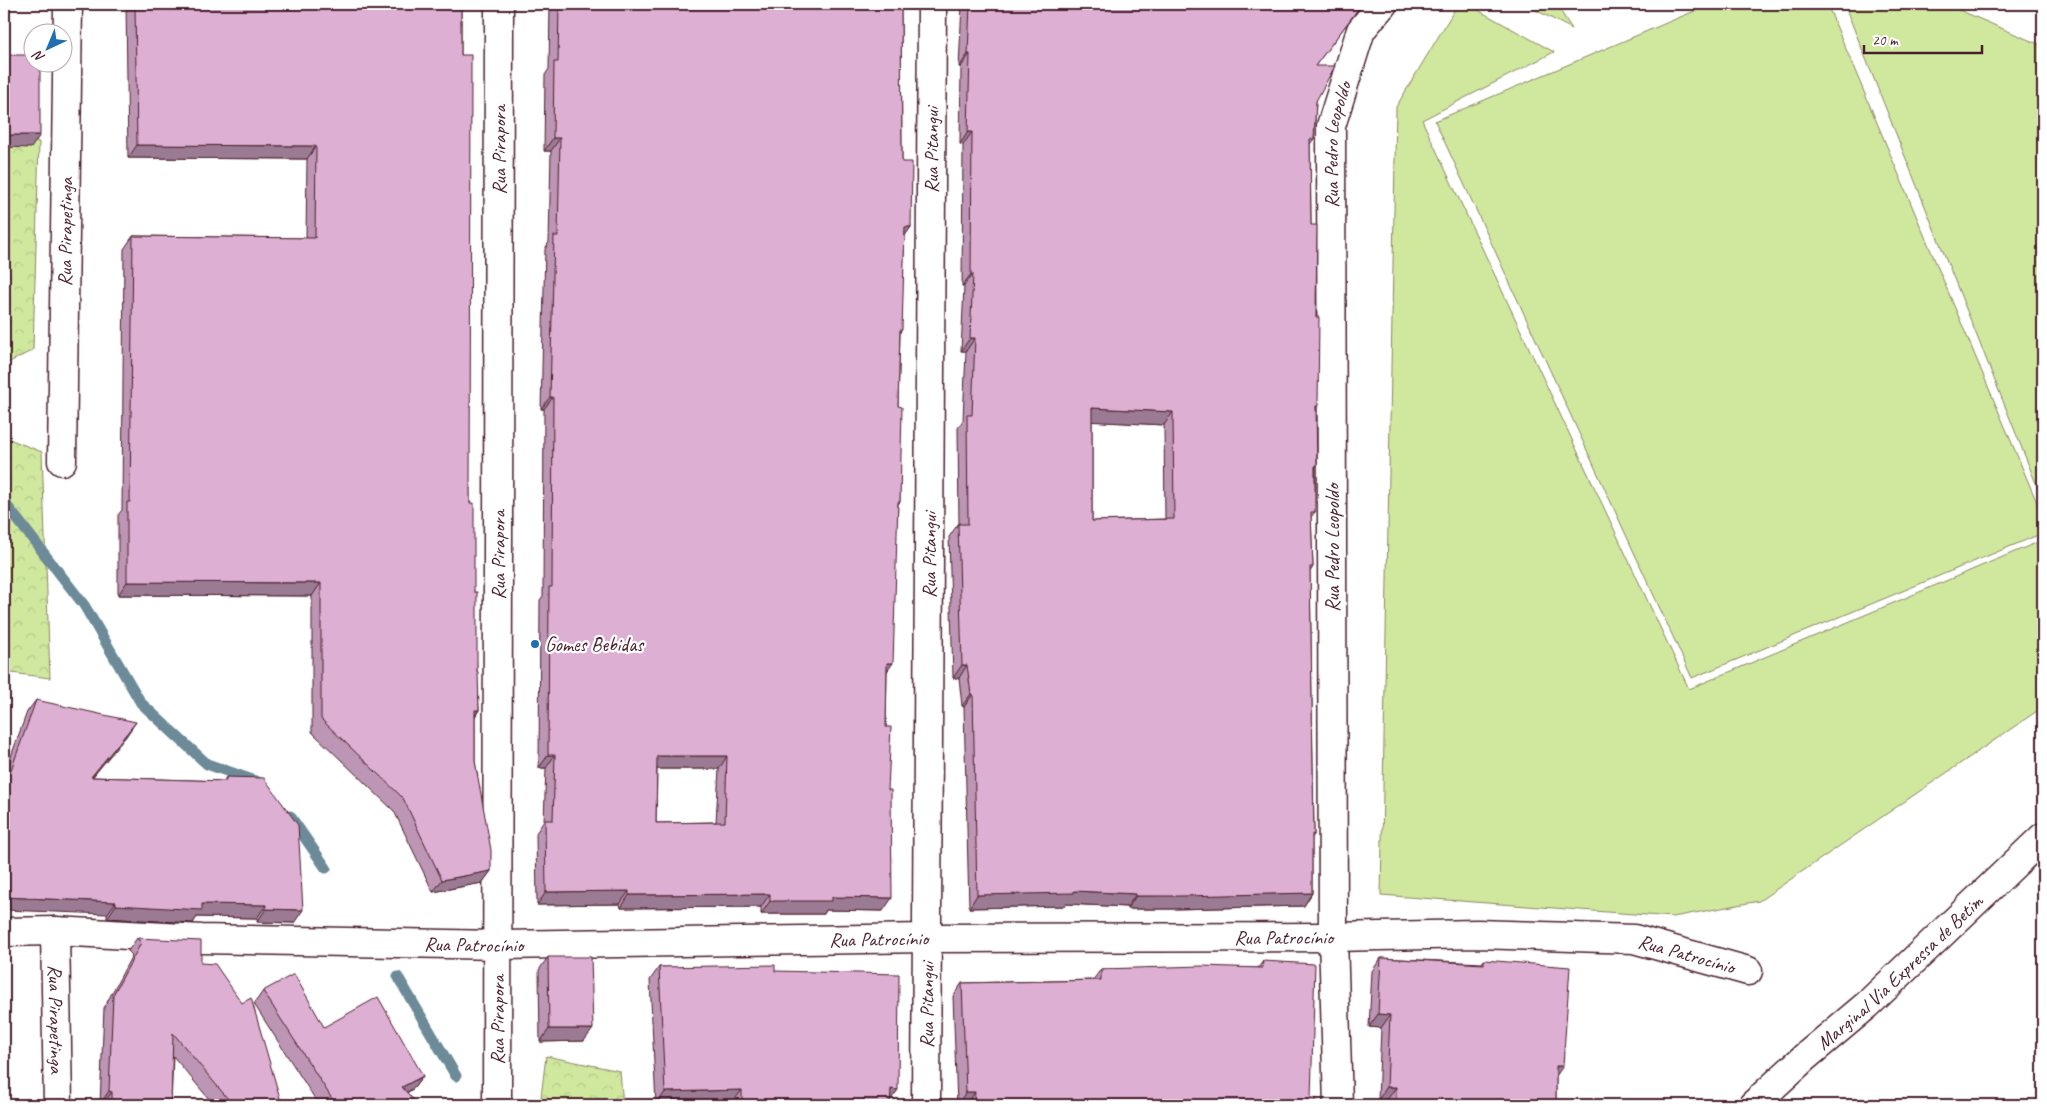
<svg xmlns="http://www.w3.org/2000/svg" width="2047" height="1109" viewBox="0 0 2047 1109" font-family="Caveat,sans-serif">
	<style>
		.grass { fill: #cfe89e; stroke: #8c8464 }
		.forest { fill: url(#forest-crowns); stroke: #8c8464 }
		.lines { fill: none; stroke-linecap: round; stroke-linejoin: round }
		.stream { stroke: #6c8a98; stroke-width: 11 }
		.minor-casing { stroke: #4a1f2b; stroke-width: 31 }
		.minor { stroke: #fff; stroke-width: 28 }
		.wall { fill: #be96b5; stroke: #4a1f2b; fill-rule: evenodd }
		.shaded-wall { fill: #9b7a94; stroke: #4a1f2b }
		.building { fill: #ddafd3; stroke: #4a1f2b; fill-rule: evenodd }
		.poi-dot { fill: #1f6fb2; stroke: #fff; stroke-width: 2 }
		.labels { text-anchor: middle; dominant-baseline: central; stroke-width: 4.5; stroke-linejoin: round; paint-order: stroke }
		.street-label { font-size: 20px; fill: #4a1f2b; stroke: #fff }
		.poi-label { font-size: 20px; fill: #4a1f2b; stroke: #fff; text-anchor: start }
	</style>
	<defs>
		<pattern id="forest-crowns" width="20" height="18" patternUnits="userSpaceOnUse" patternTransform="scale(1.25)"><rect width="20" height="18" fill="#cfe89e"/><path d="M2 6a3 3 0 1 1 6 0M12 15a3 3 0 1 1 6 0" fill="none" stroke="#b3c788"/></pattern>
	</defs>
	<rect width="100%" height="100%" fill="#fff"/>
	<filter id="ink" filterUnits="userSpaceOnUse"><feTurbulence type="fractalNoise" baseFrequency=".02" numOctaves="2"/><feDisplacementMap in="SourceGraphic" scale="10" xChannelSelector="R" yChannelSelector="G"/><feConvolveMatrix kernelMatrix="1 2 1 2 8 2 1 2 1" color-interpolation-filters="sRGB"/></filter>
	<g filter="url(#ink)">
		<path class="grass" d="M1458 4H1467L1554 52 1422 120 1689 689 2043 540V707L1759 901 1673 917 1381 895 1396 107Z
			M1524 4H1556L1572 29Z
			M1711 4H1827L2043 517V533L1692 678 1435 121Z
			M1844 4H1945L2043 46V501Z"/>
		<path class="forest" d="M4 139 39 142 33 350 4 365Z
			M4 437 42 452 50 678 4 672Z
			M546 1056 620 1071 623 1105H540Z"/>
		<g class="lines">
			<path class="stream" d="M4 502 84 605 141 703 207 764 258 782
				M290 816 326 868
				M398 977 456 1076"/>
			<g class="minor-casing">
				<g id="minor">
					<path id="s1" d="M62 461 68 4"/>
					<path id="s2" d="M55 931 58 1105"/>
					<path id="s3" d="M4 932 55 931 202 939 498 945 927 938 1333 937 1477 934 1634 939 1748 971"/>
					<path id="s4" d="M497 1105 499 4"/>
					<path id="s5" d="M926 1105 932 4"/>
					<path id="s6" d="M1338 1105 1333 937 1331 126 1361 30 1383 4"/>
					<path id="s7" d="M1753 1105 1805 1057 1867 1005 2043 837"/>
				</g>
			</g>
			<use href="#minor" class="minor"/>
		</g>
		<path class="wall" d="M126 4H461V55L470 503 477 672 479 710 475 717V761L491 871 482 883 433 892 394 811 312 732V596L118 595V515L122 510 124 249 133 236 306 238 307 159 128 158Z
			M550 4H901L902 162 911 227 905 235 900 334 898 406 900 502 898 504 887 672 883 911 826 910 824 914H761V907L621 908 620 904 537 905 536 833 544 821 546 768H539L540 600 543 596 544 409H541L545 249 549 242 551 151H544L545 75 549 69ZM657 769H719L716 822 656 823Z
			M962 4H1362L1315 66 1316 101 1314 139 1310 144 1311 225 1316 317V408L1315 512 1311 517 1313 567 1310 572 1314 835 1312 838V893L1304 906 1173 909H1127V907L1066 904 1065 906 969 908 964 707 962 706 959 678H953L949 537 958 524H959L958 428 963 420 966 351H961L964 286H962L963 145 960 144 961 67H959ZM1092 421 1164 425 1165 519 1092 521Z
			M36 700 127 735 92 777 224 781 226 777 294 923 257 922V918L197 917 193 923 107 918V914L6 770 27 712Z
			M137 938 201 963 282 1105H214L173 1056 171 1105H103V1104H100L104 1008 132 955 128 951Z
			M548 957 584 1041 540 1042 539 970Z
			M1381 958 1482 963 1484 960 1556 1076V1105H1387V1100H1378L1381 1028 1369 1027 1372 971Z
			M1263 961 1311 1098 1316 1105H957L953 996 962 983 1093 980 1101 969 1258 968Z
			M659 967 775 971 890 1100V1105H733V1102L656 1105 650 980Z
			M263 991 324 1027 423 1076 414 1088 407 1093 418 1105H319L254 1004Z"/>
		<path class="shaded-wall" d="M968 54H970L961 67H959Z
			M968 132H972L963 145 960 144Z
			M4 135H40L31 148 4 147Z
			M553 138H560L551 151H544Z
			M137 145 316 146 307 159 128 158Z
			M905 227H911L902 240Z
			M971 274H973L964 286H962Z
			M970 338H975L966 351H961Z
			M550 397H553L544 409H541Z
			M1092 408 1173 412 1164 425 1083 421Z
			M127 582 321 583 312 596 118 595Z
			M887 663H893L884 676Z
			M962 665H967L959 678H953Z
			M971 694H973L964 707 962 706Z
			M475 710H479L470 723Z
			M136 722 127 735 82 790 91 777Z
			M548 755H555L546 768H539Z
			M657 756H727L719 769H648Z
			M491 871 482 883 433 892 442 880Z
			M629 891 620 904 537 905 546 892Z
			M1074 891 1136 894 1127 907 1066 904 1065 906 969 908 977 895Z
			M1312 893 1304 906 1173 909H1127L1136 896Z
			M770 894 761 907 621 908 629 895Z
			M4 897 116 902 107 914 4 910Z
			M832 897 892 898 883 911 826 910 824 914H761L770 901Z
			M202 904 266 905 257 918 197 917 193 923 107 918 116 905Z
			M266 909 303 910 294 923 257 922Z
			M1378 1014 1390 1015 1381 1028 1369 1027Z
			M549 1029H593L584 1041 540 1042Z
			M1556 1066H1563L1554 1079Z
			M423 1076 414 1088 393 1100 402 1087Z
			M1387 1087H1396L1387 1100H1378Z
			M891 1089 898 1090 889 1102Z
			M742 1090 733 1102 656 1105 665 1092Z
			M109 1091 112 1092 103 1104H100Z
			M966 1092H975L966 1105H957Z"/>
		<path class="building" d="M135 4H461V55H471L470 503H474V592H477V672H478L479 710H475V761L491 850V871L442 880 403 798 321 719V583L127 582V502H130L133 236 315 238 316 146 137 145Z
			M559 4H901L902 162H912L911 227H905L902 330H900L898 406 902 407 900 502H898L893 663H887L886 727H891L888 790H891L892 898 832 897V901H770V894L629 895V891L546 892 545 820H553L555 755H548L549 587H552L553 397H550L554 236H558L560 138H553L554 62H558ZM657 756H727L725 822 656 823Z
			M970 4H1362L1315 66H1335L1316 101 1314 139H1310L1311 225H1317L1316 317H1319L1318 406H1316L1317 466H1315V512H1311L1313 567H1310L1314 835 1312 834V893L1182 896H1136V894L1074 891V893L977 895 973 694H971L967 665H962L958 524H968L967 415H972L975 338H970L973 274H971L972 132H968L970 54H968ZM1092 408 1173 412 1174 519 1092 521Z
			M4 55H32V62H40V135H4Z
			M36 700 136 722 91 777 226 781V777L264 778 298 825 303 910 266 909V905L202 904V910L116 905V902L4 897V770H11Z
			M137 938 201 941V963L215 964 242 1003 251 998 282 1105H233L173 1033 171 1105H112V1092L109 1091 113 995 141 943Z
			M548 957H591L593 1029H549Z
			M1381 958 1484 964V960L1570 967 1563 1066H1556V1105H1396V1087H1387L1390 1015 1378 1014Z
			M1263 961 1315 964 1311 1098H1316V1105H974L975 1092H966L962 983 1101 980V969L1202 966 1262 968Z
			M775 965V971L899 974 898 1090 891 1089 890 1105H742V1090L665 1092 659 967Z
			M294 974 324 1027 378 997 423 1076 402 1087 418 1105H336L263 991Z"/>
	</g>
	<circle class="poi-dot" cx="535" cy="644" r="5"/>
	<g class="labels">
		<g class="street-label">
			<text stroke="none"><textPath href="#s6" startOffset="961">Rua Pedro Leopoldo</textPath></text>
			<text stroke="none"><textPath href="#s4" startOffset="955">Rua Pirapora</textPath></text>
			<text stroke="none"><textPath href="#s5" startOffset="955">Rua Pitangui</textPath></text>
			<text stroke="none"><textPath href="#s1" startOffset="229">Rua Pirapetinga</textPath></text>
			<text transform="translate(1332 548) rotate(-90)">Rua Pedro Leopoldo</text>
			<text stroke="none"><textPath href="#s5" startOffset="550">Rua Pitangui</textPath></text>
			<text stroke="none"><textPath href="#s4" startOffset="550">Rua Pirapora</textPath></text>
			<text stroke="none"><textPath href="#s3" startOffset="1280">Rua Patrocínio</textPath></text>
			<text stroke="none"><textPath href="#s3" startOffset="875">Rua Patrocínio</textPath></text>
			<text stroke="none"><textPath href="#s3" startOffset="470">Rua Patrocínio</textPath></text>
			<text stroke="none"><textPath href="#s3" startOffset="1685">Rua Patrocínio</textPath></text>
			<text stroke="none"><textPath href="#s7" startOffset="198">Marginal Via Expressa de Betim</textPath></text>
			<text stroke="none"><textPath href="#s5" startOffset="100">Rua Pitangui</textPath></text>
			<text stroke="none"><textPath href="#s2" startOffset="88">Rua Pirapetinga</textPath></text>
			<text stroke="none"><textPath href="#s4" startOffset="85">Rua Pirapora</textPath></text>
		</g>
		<g class="poi-label">
			<text x="545" y="644">Gomes Bebidas</text>
		</g>
	</g>
	<rect width="2047" height="1109" fill="none" stroke="#fff" stroke-width="20"/>
	<rect x="10" y="10" width="2027" height="1089" fill="none" stroke="#4a1f2b" stroke-width="2" filter="url(#ink)"/>
	<g transform="translate(48 48) rotate(224)"><circle r="24" fill="#ffffff" stroke="#b7a5aa"/>
	<path d="M0-4L9 19L0 12L-9 19Z" fill="#1f6fb2"/>
	<text y="-8" font-size="14" font-weight="bold" text-anchor="middle" fill="#4a1f2b">N</text>
	</g>
	<path d="M1864 45v8h118v-8" fill="none" stroke="#4a1f2b" stroke-width="2.5"/>
	<text x="1872" y="45" font-size="15" fill="#4a1f2b" stroke="#ffffff" stroke-width="4" paint-order="stroke">20 m</text>
</svg>
